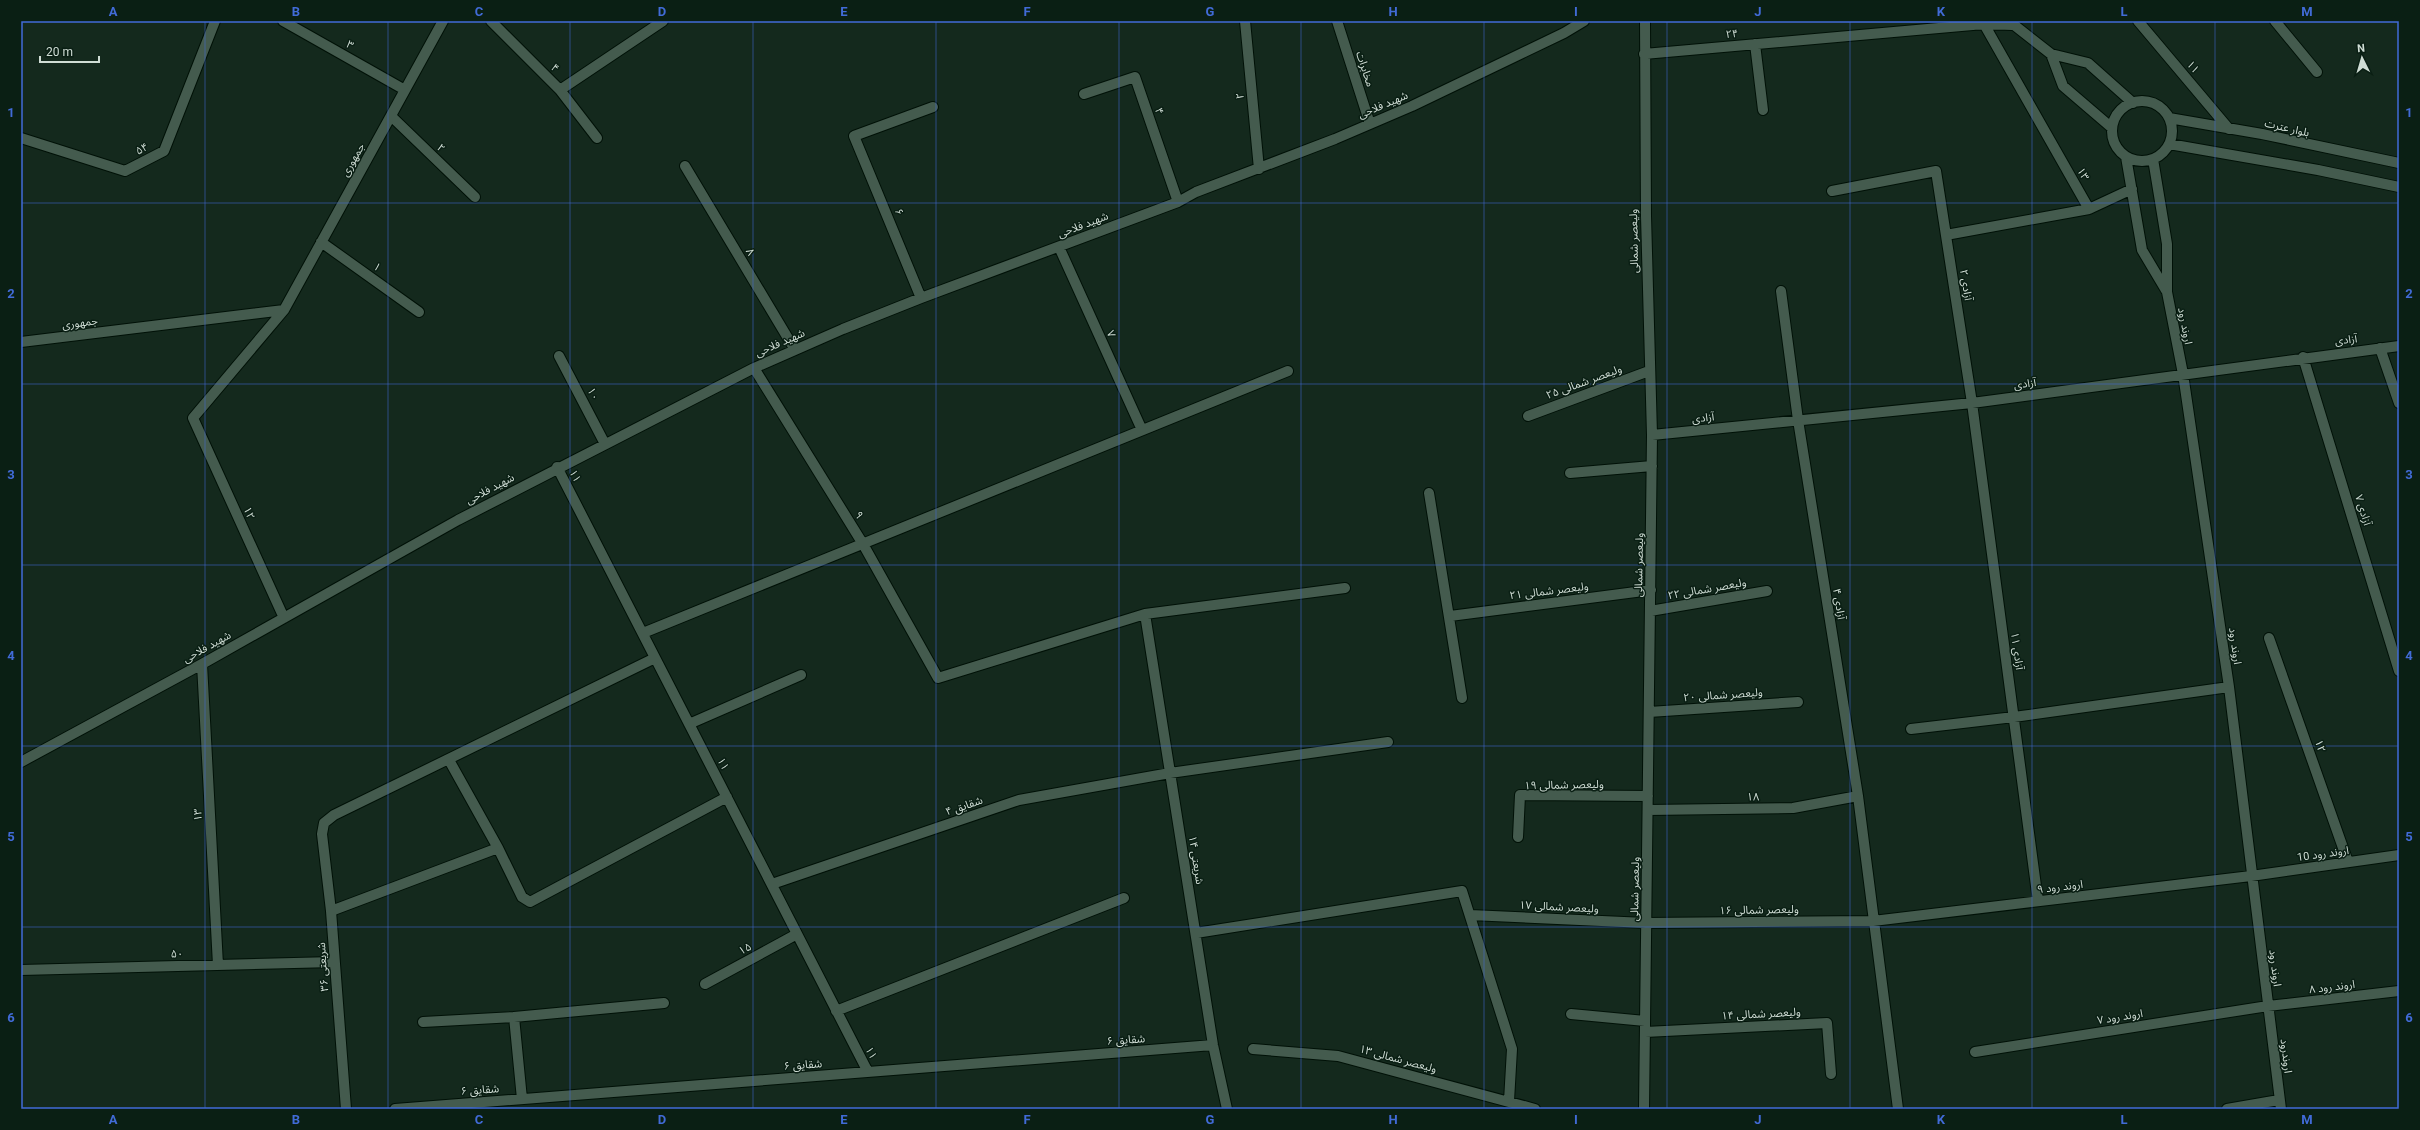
<svg xmlns="http://www.w3.org/2000/svg" width="2420" height="1130" viewBox="0 0 2420 1130" font-family="Roboto,'Noto Sans Arabic',sans-serif">
	<style>
		.lines { fill: none; stroke-linecap: round; stroke-linejoin: round }
		.minor-casing { stroke: #001107; stroke-width: 12 }
		.minor { stroke: #445b4e; stroke-width: 10 }
		.grid { fill: none; stroke: #416bd7; stroke-width: 1; stroke-opacity: 0.55 }
		.labels { text-anchor: middle; dominant-baseline: central; stroke-width: 3; stroke-linejoin: round; paint-order: stroke }
		.street-label { font-size: 11px; fill: #d0ddd5; stroke: #0a1f14 }
		.neatline { fill: none; stroke: #416bd7; stroke-width: 1.5 }
		.grid-label { font-size: 13px; text-anchor: middle; font-weight: bold; fill: #416bd7 }
	</style>
	<rect width="100%" height="100%" fill="#14291d"/>
	<g class="lines">
		<g class="minor-casing">
			<path id="minor" d="M283 21 405 90
				M491 21 560 90 597 138
				M1245 21 1259 169
				M1337 21 1370 124
				M2009 21 2051 54 2088 63 2133 103
				M2138 21 2229 129
				M2275 21 2317 72
				M1755 44 1763 110
				M1644 54 1984 24 2012 25
				M2051 54 2063 86 2112 128
				M560 90 663 21
				M1084 94 1135 77 1178 202
				M2112 131a30 30 0 1 1 60 0a30 30 0 1 1-60 0Z
				M391 116 475 197
				M2169 118 2262 134 2399 163
				M21 138 125 171 164 151 215 21
				M2169 144 2318 170 2399 187
				M2126 157 2142 250 2167 292
				M2153 159 2167 244V292L2183 374 2229 687 2281 1109
				M685 166 795 350
				M1832 191 1936 171 1972 403 2038 901
				M2089 209 2132 189
				M1946 235 2089 209 1984 24
				M321 242 419 312
				M1059 247 1142 430
				M1781 291 1798 420 1858 796 1898 1109
				M921 298 854 136 933 107
				M21 342 284 310
				M2380 348 2399 403
				M559 356 605 444
				M2303 357 2399 671
				M754 368 863 544 938 678 1145 614 1345 588
				M1528 416 1649 371
				M1652 435 1972 403 2399 346
				M557 467 868 1072
				M1570 473 1652 466
				M1429 493 1462 698
				M1650 611 1767 591
				M1145 614 1213 1045 1227 1109
				M1450 616 1651 590
				M284 618 193 418 284 310 443 21
				M643 633 1288 371
				M2269 638 2348 862
				M202 664 218 965
				M1649 712 1798 702
				M689 724 801 675
				M1911 729 2014 717 2229 687
				M449 760 498 848 522 897 530 902 727 797
				M21 762 202 664 458 520 754 368 843 329 921 298 1178 202 1196 192 1335 139 1412 106 1564 33 1584 21
				M1648 810 1793 808 1858 796
				M1518 837 1520 795 1648 796
				M772 884 1019 800 1170 773 1388 742
				M331 911 498 848
				M1470 915 1646 923 1873 921 2251 876 2399 855
				M1196 933 1462 891 1512 1049 1509 1101
				M21 970 334 962
				M705 984 797 934
				M836 1011 1124 898
				M1571 1014 1645 1021
				M514 1017 522 1099
				M423 1022 514 1017 664 1003
				M1645 1032 1827 1023 1831 1074
				M1253 1049 1338 1056 1535 1109
				M1975 1052 2268 1006 2399 991
				M346 1109 331 911 322 834 324 823 334 815 655 658
				M395 1109 1213 1045
				M1644 1109 1652 435 1646 216 1645 21
				M2227 1109 2279 1100"/>
		</g>
		<use href="#minor" class="minor"/>
	</g>
	<path class="grid" d="M205 21V1109M388 21V1109M570 21V1109M753 21V1109M936 21V1109M1119 21V1109M1301 21V1109M1484 21V1109M1667 21V1109M1850 21V1109M2032 21V1109M2215 21V1109M21 203H2399M21 384H2399M21 565H2399M21 746H2399M21 927H2399"/>
	<g class="labels">
		<g class="street-label">
			<text transform="translate(1732 34) rotate(-5)">۲۴</text>
			<text transform="translate(350 45) rotate(29)">۳</text>
			<text transform="translate(2193 67) rotate(50)">۱۱</text>
			<text transform="translate(555 68) rotate(45)">۴</text>
			<text transform="translate(1365 69) rotate(72)">مخابرات</text>
			<text transform="translate(1240 96) rotate(-95)">۲</text>
			<text transform="translate(1383 105) rotate(-23)">شهید فلاحی</text>
			<text transform="translate(1159 111) rotate(71)">۴</text>
			<text transform="translate(2287 128) rotate(13)">بلوار عترت</text>
			<text transform="translate(441 148) rotate(43)">۲</text>
			<text transform="translate(142 149) rotate(-27)">۵۴</text>
			<text transform="translate(353 160) rotate(-61)">جمهوری</text>
			<text transform="translate(2083 174) rotate(60)">۱۳</text>
			<text transform="translate(899 212) rotate(67)">۶</text>
			<text transform="translate(1083 225) rotate(-21)">شهید فلاحی</text>
			<text transform="translate(1634 241) rotate(-91)">ولیعصر شمالی</text>
			<text transform="translate(750 252) rotate(59)">۸</text>
			<text transform="translate(377 267) rotate(36)">۱</text>
			<text transform="translate(1966 285) rotate(81)">آزادی ۲</text>
			<text transform="translate(80 323) rotate(-7)">جمهوری</text>
			<text transform="translate(2185 326) rotate(79)">اروند رود</text>
			<text transform="translate(1111 334) rotate(66)">۷</text>
			<text transform="translate(2346 340) rotate(-7)">آزادی</text>
			<text transform="translate(780 343) rotate(-24)">شهید فلاحی</text>
			<text transform="translate(1584 382) rotate(-20)">ولیعصر شمالی ۲۵</text>
			<text transform="translate(2025 384) rotate(-8)">آزادی</text>
			<text transform="translate(593 394) rotate(62)">۱۰</text>
			<text transform="translate(1703 418) rotate(-6)">آزادی</text>
			<text transform="translate(575 476) rotate(63)">۱۱</text>
			<text transform="translate(490 489) rotate(-28)">شهید فلاحی</text>
			<text transform="translate(2363 510) rotate(73)">آزادی ۷</text>
			<text transform="translate(249 513) rotate(66)">۱۲</text>
			<text transform="translate(859 515) rotate(58)">۹</text>
			<text transform="translate(1639 565) rotate(-89)">ولیعصر شمالی</text>
			<text transform="translate(1707 589) rotate(-10)">ولیعصر شمالی ۲۲</text>
			<text transform="translate(1549 591) rotate(-7)">ولیعصر شمالی ۲۱</text>
			<text transform="translate(1839 604) rotate(81)">آزادی ۴</text>
			<text transform="translate(2235 646) rotate(82)">اروند رود</text>
			<text transform="translate(207 647) rotate(-29)">شهید فلاحی</text>
			<text transform="translate(2017 651) rotate(82)">آزادی ۱۱</text>
			<text transform="translate(1723 695) rotate(-4)">ولیعصر شمالی ۲۰</text>
			<text transform="translate(2320 746) rotate(71)">۱۲</text>
			<text transform="translate(723 764) rotate(63)">۱۱</text>
			<text transform="translate(1564 785) rotate(-1)">ولیعصر شمالی ۱۹</text>
			<text transform="translate(1753 797) rotate(-1)">۱۸</text>
			<text transform="translate(964 806) rotate(-19)">شقایق ۴</text>
			<text transform="translate(198 815) rotate(-93)">۱۳</text>
			<text transform="translate(2323 854) rotate(-8)">اروند رود 10</text>
			<text transform="translate(1196 860) rotate(81)">شریعتی ۱۴</text>
			<text transform="translate(2060 887) rotate(-7)">اروند رود ۹</text>
			<text transform="translate(1635 889) rotate(-89)">ولیعصر شمالی</text>
			<text transform="translate(1559 907) rotate(3)">ولیعصر شمالی ۱۷</text>
			<text transform="translate(1759 910) rotate(-1)">ولیعصر شمالی ۱۶</text>
			<text transform="translate(745 949) rotate(-28)">۱۵</text>
			<text transform="translate(177 954) rotate(-1)">۵۰</text>
			<text transform="translate(323 967) rotate(-94)">شریعتی ۳۶</text>
			<text transform="translate(2275 968) rotate(83)">اروند رود</text>
			<text transform="translate(2332 987) rotate(-7)">اروند رود ۸</text>
			<text transform="translate(1761 1014) rotate(-3)">ولیعصر شمالی ۱۴</text>
			<text transform="translate(2120 1017) rotate(-9)">اروند رود ۷</text>
			<text transform="translate(1126 1040) rotate(-4)">شقایق ۶</text>
			<text transform="translate(871 1053) rotate(63)">۱۱</text>
			<text transform="translate(2286 1056) rotate(83)">اروندرود</text>
			<text transform="translate(1398 1059) rotate(15)">ولیعصر شمالی ۱۳</text>
			<text transform="translate(803 1065) rotate(-4)">شقایق ۶</text>
			<text transform="translate(480 1090) rotate(-4)">شقایق ۶</text>
		</g>
	</g>
	<rect width="2420" height="1130" fill="none" stroke="#0a1f14" stroke-width="44"/>
	<g transform="translate(2362 58) rotate(355)" stroke="#0a1f14" stroke-width="3" paint-order="stroke">
	<path d="M0-3L7 15L0 10L-7 15Z" fill="#d0ddd5"/>
	<text y="-6" font-size="11" font-weight="bold" text-anchor="middle" fill="#d0ddd5">N</text>
	</g>
	<path d="M40 56v6h59v-6" fill="none" stroke="#d0ddd5" stroke-width="2"/>
	<text x="46" y="56" font-size="12" fill="#d0ddd5" stroke="#0a1f14" stroke-width="3" paint-order="stroke">20 m</text>
	<rect x="22" y="22" width="2376" height="1086" class="neatline"/>
	<g class="grid-label">
		<text x="113" y="16">A</text>
		<text x="296" y="16">B</text>
		<text x="479" y="16">C</text>
		<text x="662" y="16">D</text>
		<text x="844" y="16">E</text>
		<text x="1027" y="16">F</text>
		<text x="1210" y="16">G</text>
		<text x="1393" y="16">H</text>
		<text x="1576" y="16">I</text>
		<text x="1758" y="16">J</text>
		<text x="1941" y="16">K</text>
		<text x="2124" y="16">L</text>
		<text x="2307" y="16">M</text>
		<text x="11" y="117">1</text>
		<text x="2409" y="117">1</text>
		<text x="11" y="298">2</text>
		<text x="2409" y="298">2</text>
		<text x="11" y="479">3</text>
		<text x="2409" y="479">3</text>
		<text x="11" y="660">4</text>
		<text x="2409" y="660">4</text>
		<text x="11" y="841">5</text>
		<text x="2409" y="841">5</text>
		<text x="11" y="1022">6</text>
		<text x="2409" y="1022">6</text>
		<text x="113" y="1124">A</text>
		<text x="296" y="1124">B</text>
		<text x="479" y="1124">C</text>
		<text x="662" y="1124">D</text>
		<text x="844" y="1124">E</text>
		<text x="1027" y="1124">F</text>
		<text x="1210" y="1124">G</text>
		<text x="1393" y="1124">H</text>
		<text x="1576" y="1124">I</text>
		<text x="1758" y="1124">J</text>
		<text x="1941" y="1124">K</text>
		<text x="2124" y="1124">L</text>
		<text x="2307" y="1124">M</text>
	</g>
</svg>
